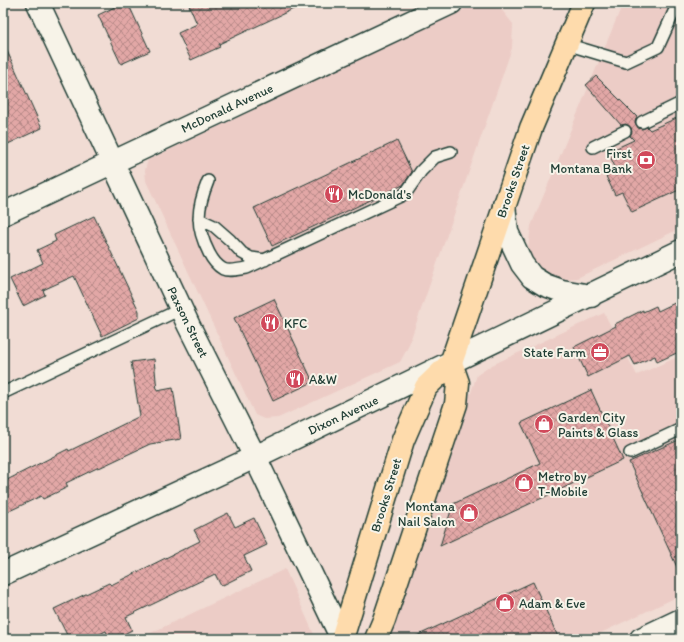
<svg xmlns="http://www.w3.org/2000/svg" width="684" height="642" viewBox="0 0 684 642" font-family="Itim,sans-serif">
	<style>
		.built { fill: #ecccc6 }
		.building { fill: url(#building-cross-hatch); stroke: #1f3d34 }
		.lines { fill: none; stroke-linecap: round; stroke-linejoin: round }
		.service-casing { stroke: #1f3d34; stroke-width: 14 }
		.minor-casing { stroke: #1f3d34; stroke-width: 25 }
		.tertiary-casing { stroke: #1f3d34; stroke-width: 25 }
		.trunk-casing { stroke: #1f3d34; stroke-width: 25 }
		.service { stroke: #f7f3e8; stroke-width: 11 }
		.minor { stroke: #f7f3e8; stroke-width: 22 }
		.tertiary { stroke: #f7f3e8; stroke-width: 22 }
		.trunk { stroke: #fedbac; stroke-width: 22 }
		.labels { text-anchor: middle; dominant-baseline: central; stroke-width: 4; stroke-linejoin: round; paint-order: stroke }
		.street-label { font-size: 13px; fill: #1f3d34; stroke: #f7f3e8 }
		.poi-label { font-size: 13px; fill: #1f3d34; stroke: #f7f3e8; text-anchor: start }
	</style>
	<defs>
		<pattern id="building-cross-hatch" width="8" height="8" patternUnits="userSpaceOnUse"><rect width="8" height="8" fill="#e2a7a6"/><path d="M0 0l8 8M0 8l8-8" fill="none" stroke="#b78988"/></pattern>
	</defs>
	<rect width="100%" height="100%" fill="#f1dcd4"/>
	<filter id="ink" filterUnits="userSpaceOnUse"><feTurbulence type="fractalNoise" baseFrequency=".025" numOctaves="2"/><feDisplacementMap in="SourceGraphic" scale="8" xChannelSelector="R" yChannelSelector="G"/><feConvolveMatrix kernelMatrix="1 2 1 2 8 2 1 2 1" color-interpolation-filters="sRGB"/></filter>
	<g filter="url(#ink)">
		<path class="built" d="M623 3H681V228L577 278 557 280 535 269 527 257 531 226Z
			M483 4 501 9 513 24 512 48 408 347 400 362 278 418 264 419 255 415 146 181 145 170 148 160 467 8Z
			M604 313 637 375 680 356 681 358V595L588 639H386L477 375 492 365Z
			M285 569 316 639H138Z"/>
		<path class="building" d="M123 3H128L150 51 121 64 98 15Z
			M188 3H306L219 44 220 47 191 60 178 33 197 24Z
			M3 42 42 128 8 144 3 133Z
			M596 76 637 117 635 122 638 128 642 129 647 127 650 130 681 116V189L632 212 622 192 615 195 604 172 615 167 608 152 634 140 630 136 632 132 631 128 626 124 621 125 586 85Z
			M397 141 412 172 403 185 272 246 254 208Z
			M94 216 139 311V318L102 336 74 276 43 290 45 295 23 306 10 279 43 263 37 250 56 241 54 235Z
			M274 299 313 382 273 401 234 318Z
			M681 300V351L657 362 655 356 635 365 630 356 588 377 574 347 616 326 615 324 643 310V312L656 306 658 311Z
			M154 359 157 391 173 388 181 439 150 444 99 468V467L66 483 68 487 43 499 41 496 3 514V482L68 449 69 451 140 416 131 362Z
			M591 390 623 460 440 546 453 504 540 463 521 423Z
			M681 439V576L629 462Z
			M228 513 235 527 254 518 267 545 244 556 251 571 221 586 215 574 126 617 132 630 114 639H110L106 631 89 639H69L54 609 109 583 111 585 200 541 194 530Z
			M533 582 559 639H410Z"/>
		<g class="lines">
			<g class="service-casing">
				<path id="service" d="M566 44 626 62 658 47 678 3
					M642 122 681 103
					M593 147 625 131
					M208 181C197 208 195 226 209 253 212 259 216 265 223 269 229 272 240 269 247 268L405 194 421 171 435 157 451 152
					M199 219 214 226 230 240 242 253 251 258 265 260
					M3 393 181 309
					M630 453 681 429"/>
			</g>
			<g class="minor-casing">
				<path id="minor" d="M504 205 507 232 522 264 532 277 545 285 562 291 591 296
					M3 214 451 3
					M3 574 255 457 681 251
					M641 639 681 620"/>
			</g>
			<g class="tertiary-casing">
				<path id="tertiary" d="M38 3 189 326 255 457 342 639"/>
			</g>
			<g class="trunk-casing">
				<path id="trunk" d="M342 639 403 440 426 387 451 363 531 128 584 3
					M376 639 384 620 456 404 458 383 451 363"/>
			</g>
			<use href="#service" class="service"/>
			<use href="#minor" class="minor"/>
			<use href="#tertiary" class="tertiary"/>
			<use href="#trunk" class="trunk"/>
		</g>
	</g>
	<defs>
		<g id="bank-disc" transform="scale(1)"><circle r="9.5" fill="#d1495b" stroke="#f7f3e8"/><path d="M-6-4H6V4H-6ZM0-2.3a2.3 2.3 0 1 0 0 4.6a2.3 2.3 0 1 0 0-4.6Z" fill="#fff"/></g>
		<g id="restaurant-disc" transform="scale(1)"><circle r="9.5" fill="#d1495b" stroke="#f7f3e8"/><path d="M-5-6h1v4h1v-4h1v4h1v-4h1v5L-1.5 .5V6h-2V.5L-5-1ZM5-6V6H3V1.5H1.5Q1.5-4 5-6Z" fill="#fff"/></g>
		<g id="office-disc" transform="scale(1)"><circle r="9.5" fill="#d1495b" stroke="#f7f3e8"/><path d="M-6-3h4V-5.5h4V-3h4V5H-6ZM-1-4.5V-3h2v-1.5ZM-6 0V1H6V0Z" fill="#fff"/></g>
		<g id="shop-disc" transform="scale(1)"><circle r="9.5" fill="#d1495b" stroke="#f7f3e8"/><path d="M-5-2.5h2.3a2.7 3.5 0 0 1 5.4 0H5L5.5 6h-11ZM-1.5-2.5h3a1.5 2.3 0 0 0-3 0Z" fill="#fff"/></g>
	</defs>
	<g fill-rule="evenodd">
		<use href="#bank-disc" x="646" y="160"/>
		<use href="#restaurant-disc" x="334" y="194"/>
		<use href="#restaurant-disc" x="270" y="323"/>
		<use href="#office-disc" x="600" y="352"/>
		<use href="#restaurant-disc" x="295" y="379"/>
		<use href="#shop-disc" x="544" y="424"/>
		<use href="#shop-disc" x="524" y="483"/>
		<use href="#shop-disc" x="469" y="513"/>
		<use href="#shop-disc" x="505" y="603"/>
	</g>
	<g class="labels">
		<g class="street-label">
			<text transform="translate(227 108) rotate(-25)">McDonald Avenue</text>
			<text transform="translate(513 181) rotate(-71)">Brooks Street</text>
			<text transform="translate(188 322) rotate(64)">Paxson Street</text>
			<text transform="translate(343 415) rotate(-25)">Dixon Avenue</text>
			<text transform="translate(386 495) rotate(-73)">Brooks Street</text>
		</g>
		<g class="poi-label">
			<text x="632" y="153" text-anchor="end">First<tspan x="632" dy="15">Montana Bank</tspan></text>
			<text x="348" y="194">McDonald's</text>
			<text x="284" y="323">KFC</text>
			<text x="586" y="352" text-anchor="end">State Farm</text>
			<text x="309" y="379">A&amp;W</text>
			<text x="558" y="417">Garden City<tspan x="558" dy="15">Paints &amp; Glass</tspan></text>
			<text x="538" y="476">Metro by<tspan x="538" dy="15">T-Mobile</tspan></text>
			<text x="455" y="506" text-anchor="end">Montana<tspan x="455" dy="15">Nail Salon</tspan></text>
			<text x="519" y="603">Adam &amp; Eve</text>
		</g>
	</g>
	<rect width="684" height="642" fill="none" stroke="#f7f3e8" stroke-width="16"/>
	<rect x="8" y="8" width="668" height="626" fill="none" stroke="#1f3d34" stroke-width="1.5" filter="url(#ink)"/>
</svg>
